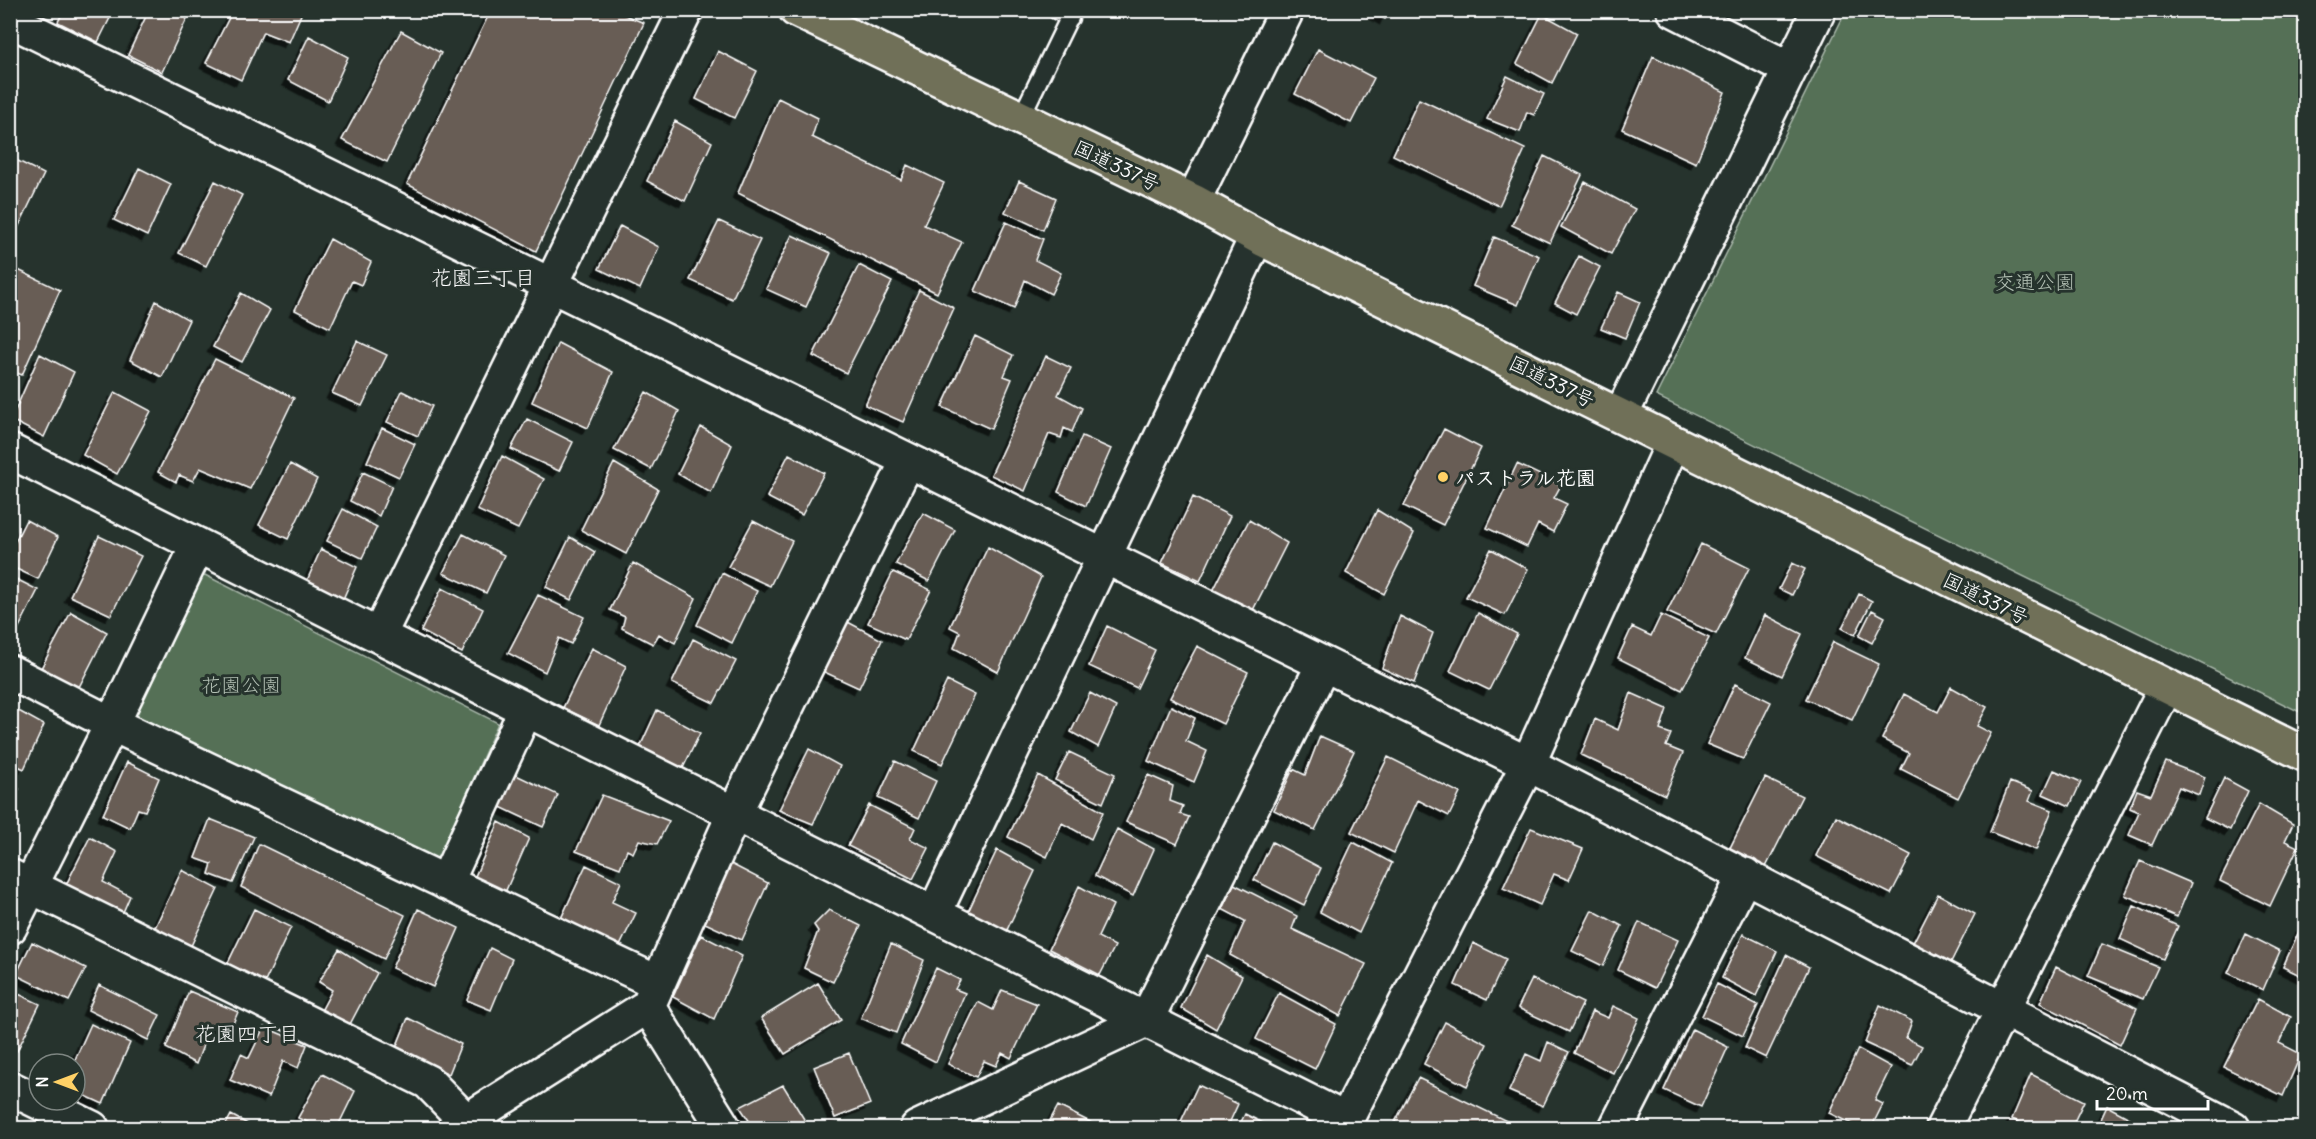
<svg xmlns="http://www.w3.org/2000/svg" width="2316" height="1139" viewBox="0 0 2316 1139" font-family="Delius,'Klee One',sans-serif">
	<style>
		.green { fill: #547057; stroke: #aab8ab; stroke-width: 1.5 }
		.building { fill: #685d54; stroke: #fff; stroke-width: 1.5; filter: url(#shadow) }
		.lines { fill: none; stroke-linecap: round; stroke-linejoin: round }
		.service-casing { stroke: #fff; stroke-width: 21 }
		.minor-casing { stroke: #fff; stroke-width: 38 }
		.trunk-casing { stroke: #fff; stroke-width: 38 }
		.service { stroke: #26332d; stroke-width: 16 }
		.minor { stroke: #26332d; stroke-width: 33 }
		.trunk { stroke: #706f59; stroke-width: 33 }
		.poi-dot { fill: #ffd166; stroke: #26332d; stroke-width: 2 }
		.labels { text-anchor: middle; dominant-baseline: central; stroke-width: 6; stroke-linejoin: round; paint-order: stroke }
		.street-label { font-size: 20px; fill: #fff; stroke: #26332d }
		.park-label { font-size: 20px; fill: #b2bfb3; stroke: #26332d }
		.poi-label { font-size: 20px; font-weight: bold; fill: #fff; stroke: #26332d; text-anchor: start }
		.neighbourhood-label { font-size: 21px; fill: #fff; stroke: #26332d }
	</style>
	<defs>
		<filter id="shadow"><feDropShadow dx="-5.5" dy="5.5" stdDeviation="0" flood-color="#0009"/></filter>
	</defs>
	<rect width="100%" height="100%" fill="#26332d"/>
	<filter id="ink" filterUnits="userSpaceOnUse"><feTurbulence type="fractalNoise" baseFrequency=".0167" numOctaves="2"/><feDisplacementMap in="SourceGraphic" scale="12" xChannelSelector="R" yChannelSelector="G"/><feConvolveMatrix kernelMatrix="1 2 1 2 8 2 1 2 1" color-interpolation-filters="sRGB"/></filter>
	<g filter="url(#ink)">
		<path class="green" d="M1846 11H2305L2304 714 1656 396Z
			M203 574 498 723 435 866 131 722Z"/>
		<path class="building" d="M64 10H114L98 42 58 22Z
			M149 10H191L162 72 128 55Z
			M233 10H303L289 42 263 32 241 80 206 63Z
			M491 10H621L620 13 644 23 536 251 407 184Z
			M1369 10H1389L1385 19Z
			M1542 14 1577 33 1552 83 1517 64Z
			M401 31 441 53 387 162 342 140Z
			M309 36 348 57 328 101 288 80Z
			M1318 49 1374 78 1351 123 1295 94Z
			M718 51 757 71 734 118 696 99Z
			M1653 56 1725 92 1696 163 1622 129Z
			M1507 76 1544 94 1534 115 1527 112 1520 132 1487 119Z
			M778 98 818 118 812 137 901 180 907 165 944 183 924 225 962 242 937 293 738 193Z
			M1419 99 1525 149 1499 206 1393 155Z
			M675 121 712 142 685 201 647 181Z
			M1544 156 1582 175 1550 243 1512 225Z
			M10 157 44 174 13 238 10 237Z
			M139 168 171 184 147 236 114 220Z
			M215 181 242 195 206 266 179 253Z
			M1019 181 1056 198 1043 230 1005 212Z
			M1585 182 1635 209 1611 254 1561 227Z
			M719 221 760 240 732 299 690 280Z
			M1006 222 1043 239 1035 260 1061 273 1051 294 1025 280 1014 309 975 291Z
			M620 226 659 247 640 289 599 269Z
			M792 235 831 253 806 307 766 289Z
			M1494 237 1539 256 1518 305 1473 286Z
			M330 239 371 262 361 285 352 281 330 328 295 310Z
			M1579 256 1600 267 1576 314 1555 303Z
			M859 265 892 282 846 373 813 356Z
			M14 268 60 290 22 375 10 370V274Z
			M919 290 954 308 903 422 865 405Z
			M1618 292 1640 302 1625 338 1601 328Z
			M241 293 270 310 242 362 213 347Z
			M156 301 189 320 162 377 130 360Z
			M975 336 1013 355 1004 376 1012 379 991 429 942 407Z
			M357 341 387 355 362 406 332 393Z
			M558 343 613 372 588 428 532 402Z
			M40 354 74 372 44 437 11 420Z
			M1046 356 1071 368 1058 395 1082 408 1072 432 1064 428 1061 438 1049 434 1025 491 991 475Z
			M215 359 294 398 250 489 200 468 193 481 179 475 176 482 158 472Z
			M402 391 432 406 418 436 387 422Z
			M115 392 151 411 117 474 83 455Z
			M646 392 679 411 651 469 614 450Z
			M527 419 573 442 559 471 511 449Z
			M701 427 732 445 711 493 678 474Z
			M382 428 415 444 399 477 367 462Z
			M1444 429 1481 448 1443 525 1404 506Z
			M1082 436 1111 449 1086 506 1058 492Z
			M789 454 824 473 802 515 767 497Z
			M502 456 544 479 518 529 477 510Z
			M614 463 658 489 626 554 581 530Z
			M290 464 317 479 288 539 259 525Z
			M1517 464 1561 485 1554 498 1567 504 1553 532 1538 524 1527 547 1487 528Z
			M363 472 392 486 379 516 350 501Z
			M1193 497 1230 516 1200 581 1162 563Z
			M343 509 377 527 362 558 327 541Z
			M1377 510 1414 533 1384 594 1346 573Z
			M923 513 955 530 929 581 896 564Z
			M26 520 58 537 38 579 10 566V552Z
			M1249 520 1287 543 1249 618 1209 599Z
			M753 521 792 541 770 586 728 567Z
			M463 534 504 555 486 593 443 573Z
			M99 536 141 556 111 615 70 596Z
			M570 537 595 552 571 600 546 587Z
			M1701 544 1749 568 1716 634 1667 612Z
			M988 547 1041 577 998 672 954 648 960 632 950 627Z
			M321 549 357 567 343 599 306 583Z
			M1491 549 1528 569 1505 615 1466 597Z
			M633 563 696 598 675 643 659 634 653 644 622 628 625 617 610 610Z
			M1792 563 1805 569 1792 595 1779 589Z
			M893 572 931 590 906 640 868 623Z
			M722 573 757 591 732 643 697 625Z
			M10 576 38 590 10 645Z
			M442 588 483 609 462 653 421 631Z
			M1859 594 1872 601 1855 635 1842 628Z
			M538 595 584 617 571 644 559 638 545 672 508 653Z
			M1872 610 1885 617 1872 643 1859 636Z
			M71 612 107 632 76 693 38 674Z
			M1478 613 1517 634 1489 690 1450 671Z
			M1661 615 1709 638 1682 690 1618 658 1632 627 1651 636Z
			M1765 615 1802 634 1782 676 1745 658Z
			M1400 616 1433 633 1414 683 1382 668Z
			M844 620 882 640 859 688 820 670Z
			M1107 626 1155 650 1137 688 1089 666Z
			M693 639 736 661 714 703 672 683Z
			M1833 642 1879 664 1852 720 1806 699Z
			M1197 646 1248 672 1223 724 1170 698Z
			M592 648 626 666 599 725 563 708Z
			M947 681 975 695 942 764 914 751Z
			M1735 684 1771 702 1743 759 1707 744Z
			M1951 687 1987 707 1977 726 1991 733 1958 798 1901 769 1909 753 1882 739 1904 694 1938 712Z
			M1090 693 1116 707 1098 747 1071 732Z
			M1631 693 1667 709 1660 730 1671 734 1666 746 1683 753 1665 795 1581 755 1595 719 1618 730Z
			M1171 706 1195 718 1186 741 1207 751 1194 782 1148 761Z
			M15 709 44 725 24 769 10 762V719Z
			M657 710 700 733 683 768 640 747Z
			M1320 736 1354 751 1315 830 1274 810 1293 769 1305 775Z
			M809 749 840 766 813 824 779 810Z
			M1069 752 1115 774 1103 803 1055 780Z
			M1388 757 1460 793 1449 816 1418 800 1394 853 1351 832Z
			M895 761 936 781 919 818 878 798Z
			M127 762 159 778 145 811 138 809 130 828 103 815Z
			M2166 762 2205 777 2199 795 2179 787 2152 845 2129 835 2139 812 2130 808 2137 790 2151 795Z
			M2054 770 2081 782 2070 806 2043 794Z
			M512 773 558 795 543 827 496 805Z
			M1038 775 1103 812 1091 839 1062 823 1047 857 1008 837Z
			M1148 775 1173 786 1170 801 1183 806 1180 814 1189 817 1177 844 1126 822Z
			M1765 778 1802 796 1766 867 1729 850Z
			M2224 778 2248 791 2230 830 2205 818Z
			M2010 782 2033 791 2029 801 2052 810 2036 850 1990 832Z
			M10 784 19 789 10 805Z
			M602 795 669 821 657 844 639 840 633 853 627 850 620 868 576 851Z
			M2259 804 2293 824 2285 841 2298 847 2270 906 2220 881Z
			M869 805 915 828 910 839 929 848 913 879 848 846Z
			M1836 816 1911 855 1891 894 1816 856Z
			M210 819 254 837 233 883 209 874 212 864 195 858Z
			M499 822 529 838 503 897 473 881Z
			M1531 828 1583 849 1569 880 1554 874 1540 905 1503 888Z
			M1117 829 1154 849 1133 896 1095 876Z
			M90 837 117 852 103 882 130 896 121 917 64 889Z
			M1272 842 1321 868 1304 905 1254 880Z
			M1353 842 1392 863 1359 933 1320 912Z
			M259 844 405 915 384 959 241 887Z
			M997 850 1035 871 1006 932 968 912Z
			M2140 861 2191 883 2177 917 2125 895Z
			M731 864 768 883 742 940 705 923Z
			M586 865 621 882 612 902 636 913 617 952 558 925Z
			M182 870 218 889 189 950 153 932Z
			M1234 884 1297 916 1292 929 1366 964 1340 1016 1230 955 1245 921 1222 909Z
			M1079 886 1113 905 1098 937 1115 946 1100 975 1049 949Z
			M1938 894 1975 914 1950 964 1912 945Z
			M2134 906 2178 926 2163 959 2120 939Z
			M254 909 291 927 263 986 226 967Z
			M418 909 459 928 433 987 392 968Z
			M829 910 861 926 833 982 804 968 818 931 814 925Z
			M1592 910 1622 926 1603 966 1572 951Z
			M1639 922 1678 940 1655 988 1618 970Z
			M2301 927 2306 929V978L2283 967Z
			M1743 934 1777 951 1756 996 1722 978Z
			M2246 934 2280 951 2263 990 2228 973Z
			M701 935 742 956 714 1019 673 997Z
			M32 942 86 968 69 1001 16 975Z
			M1473 943 1506 959 1487 1000 1455 985Z
			M891 944 924 960 896 1033 861 1018Z
			M2102 944 2158 967 2143 999 2088 976Z
			M490 948 512 959 491 1010 467 1000Z
			M339 949 377 973 348 1028 320 1013 332 990 319 982Z
			M1207 955 1242 976 1216 1029 1181 1008Z
			M1786 955 1809 967 1766 1058 1745 1048Z
			M2056 967 2137 1008 2120 1045 2040 1003Z
			M936 968 960 980 955 989 965 993 936 1062 901 1044Z
			M1532 979 1583 1003 1569 1032 1518 1008Z
			M818 983 841 1020 785 1054 761 1018Z
			M1717 984 1758 1005 1743 1036 1702 1016Z
			M99 985 160 1015 148 1040 88 1010Z
			M10 990 40 1004 17 1051 10 1048Z
			M1002 990 1037 1004 1011 1058 1002 1053 996 1066 984 1061 976 1077 948 1064 978 1002 993 1010Z
			M189 991 238 1012 229 1033 211 1025 196 1064 166 1048Z
			M1279 993 1336 1024 1315 1069 1256 1039Z
			M2258 999 2291 1017 2279 1043 2301 1054 2283 1096 2224 1067Z
			M1880 1005 1912 1021 1906 1038 1922 1046 1912 1065 1865 1043Z
			M1613 1006 1639 1018 1613 1073 1574 1053 1592 1011 1608 1018Z
			M408 1018 461 1044 449 1074 396 1048Z
			M1445 1022 1487 1044 1467 1086 1424 1064Z
			M91 1024 130 1043 103 1104 75 1091V1064H73Z
			M264 1027 307 1045 298 1068 283 1061 269 1097 230 1080 241 1054 249 1058Z
			M1692 1029 1728 1047 1701 1107 1664 1090Z
			M1548 1042 1569 1052 1543 1106 1509 1091 1526 1054 1541 1061Z
			M1858 1049 1891 1067 1875 1100 1883 1104 1871 1128H1860L1829 1113Z
			M849 1053 870 1104 835 1118 814 1067Z
			M2306 1056V1075L2298 1071Z
			M322 1074 355 1091 337 1128H321L298 1118Z
			M2031 1074 2084 1101 2071 1128H2029L2030 1127 2012 1119Z
			M1418 1078 1517 1126 1516 1128H1392Z
			M783 1085 807 1124 798 1128H754L740 1107Z
			M1198 1085 1238 1104 1227 1128H1178Z
			M1058 1106 1102 1128H1046Z
			M2107 1106 2139 1123 2137 1128H2097Z
			M1245 1114 1273 1128H1238Z
			M231 1115 255 1128H224Z
			M1972 1123 1983 1128H1969Z"/>
		<g class="lines">
			<g class="service-casing">
				<path id="service" d="M1056 10 1070 18
					M1020 119 1073 10"/>
			</g>
			<g class="minor-casing">
				<path id="minor" d="M1674 10 1790 69
					M10 20 1528 764 2233 1128
					M1193 201 1287 10
					M1621 415 1819 10
					M10 451 1346 1120
					M379 635 686 10
					M10 672 112 724 658 983
					M10 876 428 1082 466 1121
					M446 883 526 709
					M934 914 1257 236
					M10 927 112 724 198 545
					M10 1088 92 1128
					M455 1128 648 1006
					M724 1128 648 1006 734 814 908 460
					M917 1128 1146 1020 1323 665
					M1342 1128 1528 764 1673 443
					M1616 1128 1745 875
					M1943 1128 2166 687"/>
			</g>
			<g class="trunk-casing">
				<path id="trunk" d="M796 10 1193 201 1264 240 2306 755"/>
			</g>
			<use href="#service" class="service"/>
			<use href="#minor" class="minor"/>
			<use href="#trunk" class="trunk"/>
		</g>
	</g>
	<circle class="poi-dot" cx="1443" cy="477" r="6"/>
	<g class="labels">
		<g class="street-label">
			<text transform="translate(1117 165) rotate(25)">国道337号</text>
			<text transform="translate(1552 381) rotate(26)">国道337号</text>
			<text transform="translate(1986 598) rotate(26)">国道337号</text>
		</g>
		<g class="park-label">
			<text x="2035" y="281">交通公園</text>
			<text x="241" y="684">花園公園</text>
		</g>
		<g class="poi-label">
			<text x="1455" y="477">パストラル花園</text>
		</g>
		<g class="neighbourhood-label">
			<text x="483" y="277">花園三丁目</text>
			<text x="247" y="1033">花園四丁目</text>
		</g>
	</g>
	<rect width="2316" height="1139" fill="none" stroke="#26332d" stroke-width="36"/>
	<rect x="18" y="18" width="2280" height="1103" fill="none" stroke="#fff" stroke-width="2" filter="url(#ink)"/>
	<g transform="translate(57 1082) rotate(270)"><circle r="28" fill="#26332d" stroke="#7d8581" stroke-width="1.5"/>
	<path d="M0-4.5L10 22L0 15L-10 22Z" fill="#ffd166"/>
	<text y="-9" font-size="16" font-weight="bold" text-anchor="middle" fill="#ffffff">N</text>
	</g>
	<path d="M2097 1100v9h111v-9" fill="none" stroke="#ffffff" stroke-width="3"/>
	<text x="2106" y="1100" font-size="18" fill="#ffffff" stroke="#26332d" stroke-width="4.5" paint-order="stroke">20 m</text>
</svg>
